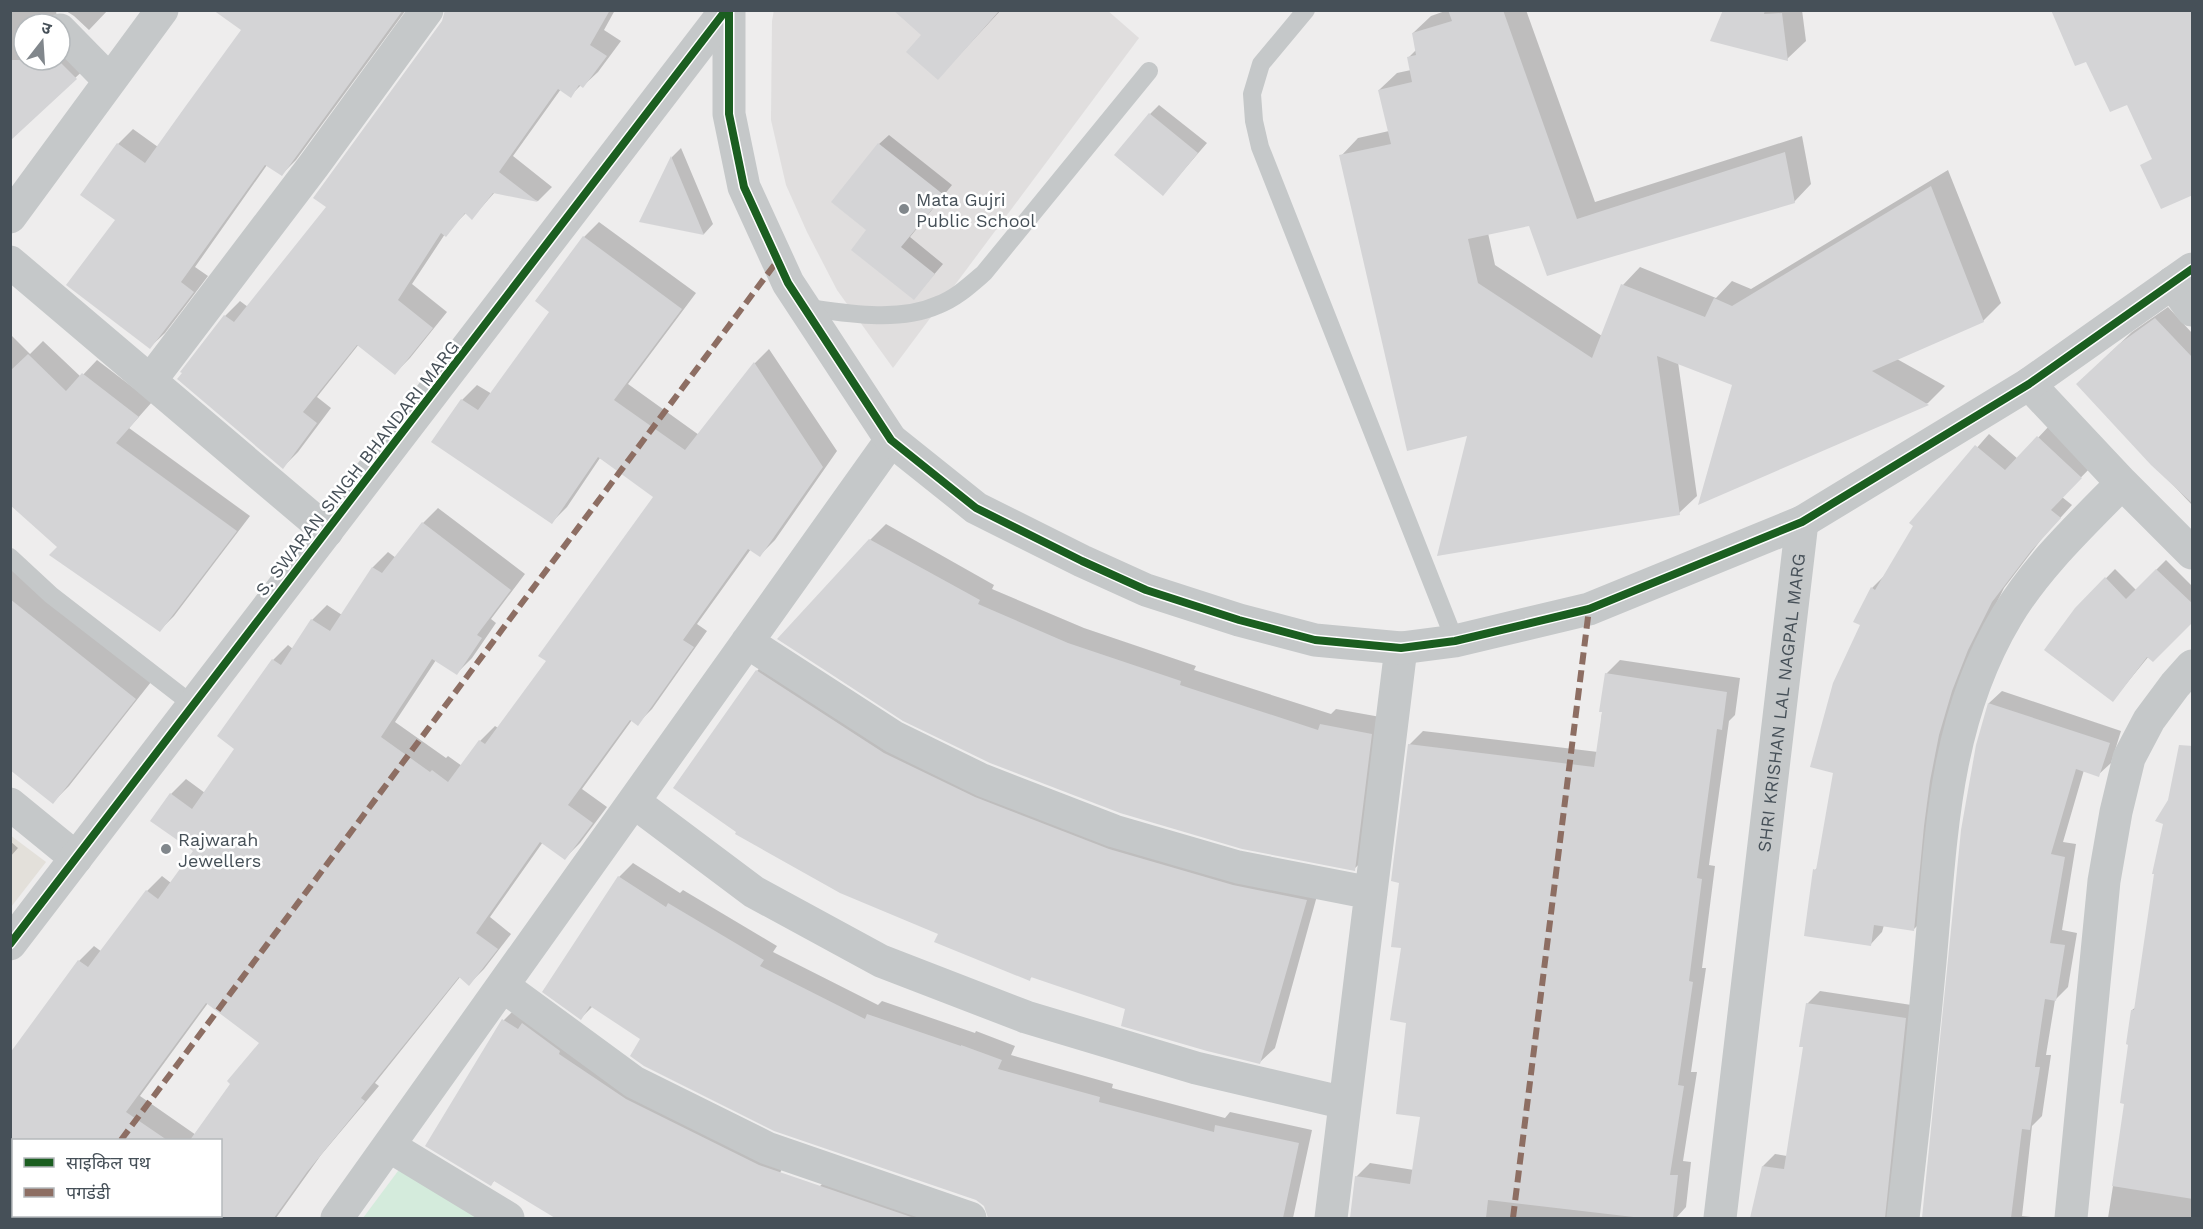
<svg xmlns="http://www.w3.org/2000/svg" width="2203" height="1229" viewBox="0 0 2203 1229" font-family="'Work Sans','Noto Sans Devanagari',sans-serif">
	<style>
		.commercial { fill: #e3e0da }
		.education { fill: #e0dede }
		.green { fill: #d4ebdc }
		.shadow { fill: #0003; fill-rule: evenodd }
		.building { fill: #d4d4d6 }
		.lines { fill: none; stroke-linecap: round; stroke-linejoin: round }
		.service { stroke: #c5c8c9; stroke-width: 18 }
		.minor { stroke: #c5c8c9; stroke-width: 33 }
		.tertiary { stroke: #c5c8c9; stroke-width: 33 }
		.quiet { stroke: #8d6e63; stroke-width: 6; stroke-dasharray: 12 6; stroke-linecap: butt }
		.cycleway-casing { stroke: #fff; stroke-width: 11 }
		.cycleway { stroke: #1b5e20; stroke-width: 8 }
		.poi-dot { fill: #81878c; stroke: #fff; stroke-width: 2 }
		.labels { text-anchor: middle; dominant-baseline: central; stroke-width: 5; stroke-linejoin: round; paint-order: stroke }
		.poi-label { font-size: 18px; fill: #465058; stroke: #fff; text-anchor: start }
		.street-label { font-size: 18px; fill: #465058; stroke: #fff }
	</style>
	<rect width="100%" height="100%" fill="#eeeded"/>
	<path class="commercial" d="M10 835 46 862 11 907H10Z"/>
	<path class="education" d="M774 10H1107L1139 38 893 368 837 290 807 232 786 185 771 120 772 21Z"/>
	<path class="green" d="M401 1167 490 1218H363Z"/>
	<path class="shadow" d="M10 10H108L89 30 74 16 66 11H56L58 24H24V60H60V28L90 64 10 139Z
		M243 10H406L296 160 282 174 267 165 195 267 208 276 165 333 150 347 117 220 82 195 118 144 133 129 158 147 243 30Z
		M447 10H615L604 30 621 41 598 72 583 86 581 85 570 96 561 89 513 156 552 187 538 201 495 192 472 218 466 213 445 234 412 284 447 312 410 358 395 373 359 344 317 397 331 408 298 452 283 467 182 372 225 316 240 301 248 307 329 206 444 21Z
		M895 10H1001L938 78 923 35Z
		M1448 10H1526L1595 202 1802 136 1811 184 1794 202 1530 225 1488 233 1495 265 1602 336 1623 285 1640 267 1716 298 1732 281 1751 289 1948 170 2001 303 1983 321 1897 359 1945 386 1928 403 1700 503 1733 384 1678 362 1697 496 1679 513 1469 434 1341 156 1358 138 1389 131 1379 90 1397 73 1411 70 1408 58 1417 49 1413 33 1431 16Z
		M1725 10H1802L1806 41 1787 59Z
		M1159 105 1207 143 1163 194 1150 114Z
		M889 135 952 185 910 237 943 264 914 298 868 230 879 144Z
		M681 148 713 224 704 234 641 221 672 157Z
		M599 222 696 293 628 384 699 435 755 363 769 349 837 451 775 540 760 555 751 549 697 624 707 631 652 709 637 724 632 720 582 789 607 807 580 843 565 858 543 842 490 917 511 934 484 969 469 984 460 977 375 1083 379 1086 321 1155 276 1218H10V1055L79 961 94 946 102 952 147 891 162 876 171 883 196 850 171 794 186 779 205 793 236 748 273 660 288 645 293 649 312 620 327 605 342 615 373 567 388 552 396 558 423 523 438 508 525 574 491 619 496 623 472 658 457 673 436 660 395 722 446 758 448 756 462 766 480 741 495 726 498 728 548 660 655 496 600 458 567 507 552 522 433 441 462 400 477 385 492 394 551 311 584 237ZM208 1003 262 1043 196 1135 140 1096ZM14 1140H220V1216H14Z
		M2168 307 2192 333V505L2078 384 2132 332Z
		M10 334 30 354 43 341 81 377 97 360 152 402 129 428 250 516 174 616 160 630 59 547 10 503Z
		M2050 425 2093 465 2062 497 2072 505 2043 537 2004 588 1980 636 1926 917 1913 930 1884 925 1882 932 1870 945 1815 870 1818 867 1862 625 1872 588 1884 576 1915 526 1911 523 1989 434 2018 459Z
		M886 524 994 585 992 589 1084 628 1196 666 1194 670 1331 714 1336 709 1386 718 1370 854 1354 869 870 540Z
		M10 556 151 682 69 786 53 802 10 768Z
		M2166 560 2192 586V620L2149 656 2113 700 2076 609 2115 569 2136 590Z
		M771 656 990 783 1320 885 1275 1048 1260 1062 1127 1008 1033 976 1029 979 940 933 757 671Z
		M1620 660 1740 678 1735 715 1729 721 1709 865 1715 866 1702 968H1706L1691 1072H1697L1683 1161 1691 1162 1686 1207 1676 1218H1351L1356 1177 1370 1163 1414 1170 1422 1116 1407 1021 1400 881 1409 745 1423 731 1598 752 1606 674Z
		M2002 691 2121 731 2111 763 2098 775 2084 770 2063 842 2076 844 2062 930 2077 933 2068 987 2055 1000 2046 1055H2051L2042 1116 2032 1126 2022 1216 2031 1217 2030 1218H1923L1962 830 1977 745 1989 703Z
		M2192 765V1218H2108L2126 1102 2132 1010 2136 1007Z
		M10 841 18 848 10 857Z
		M633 863 680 893 683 890 777 946 773 952 878 1005 882 1001 975 1033 976 1031 1015 1046 1011 1055 1113 1084 1112 1088 1225 1118 1230 1112 1312 1130 1293 1218H990L986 1205 977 1199 642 1039 593 1006 581 1018 619 877Z
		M1820 991 1918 1006 1903 1218H1751L1763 1166 1775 1154 1787 1156 1804 1046 1807 1004Z
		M518 1006 788 1156 759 1218H557L495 1180 491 1184 504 1020Z
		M834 1172 968 1218H808L820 1186Z"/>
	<path class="building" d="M213 10H403L282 176 265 165 181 282 194 292 150 349 66 285 115 220 80 195 117 143 145 163 185 107 241 30Z
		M445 10H610L590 45 607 56 583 88 579 85 571 98 558 89 499 172 538 202 493 193 472 220 465 213 446 237 441 233 398 300 433 328 395 375 357 345 303 412 317 423 283 469 177 379 182 373 180 372 224 315 234 322 326 207 313 198 442 21Z
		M893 10H1000L938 80 906 52 921 35Z
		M1448 10H1503L1577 219 1785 152 1795 203 1547 276 1529 226 1468 239 1478 283 1592 358 1621 284 1705 317 1714 298 1732 306 1931 186 1984 322 1872 371 1929 405 1698 505 1732 385 1657 356 1680 515 1437 556 1467 436 1407 451 1339 155 1391 144 1378 90 1412 82 1407 57 1416 55 1412 33 1452 21Z
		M1723 10H1765L1764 14 1782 13 1788 61 1710 41Z
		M2051 10H2193V195L2161 209 2140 165 2152 159 2127 105 2110 112 2086 62 2075 66Z
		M10 60H58L77 79 10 141Z
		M1149 113 1198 153 1163 196 1114 155Z
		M878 143 944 195 901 247 935 274 914 300 851 250 866 230 831 202Z
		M671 156 704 235 639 222Z
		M583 236 682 309 614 400 685 450 754 362 823 467 760 557 748 549 683 640 694 647 638 726 630 720 568 805 593 823 565 860 540 842 476 933 498 949 469 986 459 977 361 1098 365 1101 307 1172 274 1218H220V1140H190L230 1084 227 1081 259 1043 206 1003 126 1112 167 1140H10V1053L78 960 88 967 146 890 158 899 193 851 150 821 170 793 192 809 234 749 217 736 272 659 281 665 311 619 330 631 372 567 382 573 422 522 511 590 477 635 482 638 457 675 432 659 381 737 430 772 432 770 448 782 479 740 485 744 546 661 538 656 653 497 598 457 552 524 431 442 461 399 478 410 549 312 535 301Z
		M2155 318 2193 358V504L2151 465 2076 384 2119 344Z
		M28 354 66 391 82 373 139 417 116 443 237 531 160 632 49 555 57 547 10 505V371Z
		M2037 436 2082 478 2051 510 2061 518 2031 551 1992 602 1968 650 1952 691 1939 735 1930 781 1924 826 1914 931 1874 925 1871 946 1804 936 1813 869 1816 870 1833 773 1810 767 1833 683 1860 625 1853 622 1871 587 1875 590 1913 526 1909 523 1975 445 2005 470Z
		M869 539 980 600 978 604 1068 643 1181 681 1180 685 1318 730 1320 724 1372 734 1355 871 1242 849 1120 813 990 763 903 721 777 639Z
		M2156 569 2193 604V622L2153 662 2147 657 2113 702 2044 650 2075 608 2105 577 2126 599Z
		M10 599 136 699 53 804 10 770Z
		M756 670 884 753 975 797 1109 849 1233 885 1307 900 1260 1064 1207 1051 1121 1026 1125 1009 1031 977 1030 981 934 942 938 934 840 893 735 834 736 832 673 788Z
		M1605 673 1727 692 1722 730 1717 729 1697 878 1702 879 1689 981 1693 982 1678 1085 1684 1086 1670 1175H1678L1673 1218H1642L1488 1200 1486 1218H1350L1355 1176 1410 1184 1420 1117 1396 1114 1406 1023 1390 1020 1401 948 1391 947 1399 883 1391 881 1408 744 1594 767 1602 712H1599Z
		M1988 703 2110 743 2099 777 2076 769 2051 854 2065 857 2050 943 2065 945 2056 1001 2045 999 2035 1067H2040L2030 1130 2022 1129 2011 1218H1922L1961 830 1976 745Z
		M2179 745 2193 746V1199L2112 1186 2124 1104 2120 1103 2128 1045 2126 1044 2131 1010H2134L2154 874H2152L2163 824 2155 821 2168 800Z
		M618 876 666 907 668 903 764 960 760 966 865 1019 867 1014 961 1046V1045L1002 1060 998 1069 1100 1097 1099 1102 1214 1132 1215 1125 1299 1143 1283 1218H988L984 1206 976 1200 774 1131 644 1066 630 1056 640 1039 590 1006 581 1020 542 992Z
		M1806 1003 1906 1018 1885 1218H1750L1762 1166 1784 1169 1803 1047H1799Z
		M502 1019 518 1029 522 1023 560 1051 559 1054 626 1099 759 1165 914 1218H555L494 1181 491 1186 425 1146Z"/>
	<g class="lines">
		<path class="service" d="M1306 10 1261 64 1252 94 1254 121 1260 147 1455 641
			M803 307C845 313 898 323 938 305 956 298 969 286 984 273L1149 71
			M10 557 51 595 193 705"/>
		<path class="minor" d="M60 30 110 81
			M10 217 162 10
			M10 262 327 531
			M2172 283 2192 310
			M150 381 314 165 427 10
			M2029 384 2122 483 2192 553
			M747 642 894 737 982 780 1114 831 1238 867 1371 893
			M634 802 754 892 881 961 1026 1017 1196 1068 1345 1103
			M10 804 76 858
			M503 986 634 1082 767 1148 970 1218
			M389 1146 508 1218
			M337 1218 891 440
			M1331 1218 1401 648
			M1903 1218C1913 1133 1922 1048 1930 962 1941 841 1943 723 2007 616 2037 566 2081 525 2122 483
			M2071 1218 2104 881 2116 812 2129 758 2149 720 2175 685 2192 666"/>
		<g class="tertiary">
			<path d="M729 10V114L744 187 788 283 891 440 976 508 1082 561 1146 590 1239 620 1315 640 1401 648 1455 641 1589 609 1802 522 2029 384 2192 269"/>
			<path d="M10 944 726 10"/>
			<path id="s1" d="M1720 1218 1802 522"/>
		</g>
		<path class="quiet" d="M121 1140 778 260
			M63 1218 65 1216
			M1513 1218 1589 609"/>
		<g class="cycleway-casing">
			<path id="cycleway" d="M729 10V114L744 187 788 283 891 440 976 508 1082 561 1146 590 1239 620 1315 640 1401 648 1455 641 1589 609 1802 522 2029 384 2192 269
				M10 944 726 10"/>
		</g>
		<use href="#cycleway" class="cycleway"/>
	</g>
	<g class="poi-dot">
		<circle cx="904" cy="209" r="6"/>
		<circle cx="166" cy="849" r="6"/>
	</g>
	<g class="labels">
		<g class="poi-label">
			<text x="916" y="199">Mata Gujri<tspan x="916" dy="21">Public School</tspan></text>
			<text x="178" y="839">Rajwarah<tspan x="178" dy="21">Jewellers</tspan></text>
		</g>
		<g class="street-label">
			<text transform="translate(357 468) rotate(-52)">S. SWARAN SINGH BHANDARI MARG</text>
			<text stroke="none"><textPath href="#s1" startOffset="519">SHRI KRISHAN LAL NAGPAL MARG</textPath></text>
		</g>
	</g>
	<rect width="2203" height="1229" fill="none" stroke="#465058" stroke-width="24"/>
	<rect x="12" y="1139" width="210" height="78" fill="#ffffff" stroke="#b5b9bc" stroke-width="1.5"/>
	<rect x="24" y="1158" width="30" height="9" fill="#1b5e20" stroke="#b5b9bc" stroke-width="1.5"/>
	<text x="66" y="1169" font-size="18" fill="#465058">साइकिल पथ</text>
	<rect x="24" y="1188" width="30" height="9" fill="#8d6e63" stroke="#b5b9bc" stroke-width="1.5"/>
	<text x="66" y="1199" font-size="18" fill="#465058">पगडंडी</text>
	<g transform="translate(42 42) rotate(17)"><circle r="28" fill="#ffffff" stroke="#b5b9bc" stroke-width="1.5"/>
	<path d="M0-4.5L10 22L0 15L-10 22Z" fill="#81878c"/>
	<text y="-9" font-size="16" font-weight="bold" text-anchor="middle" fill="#465058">उ</text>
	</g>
</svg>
